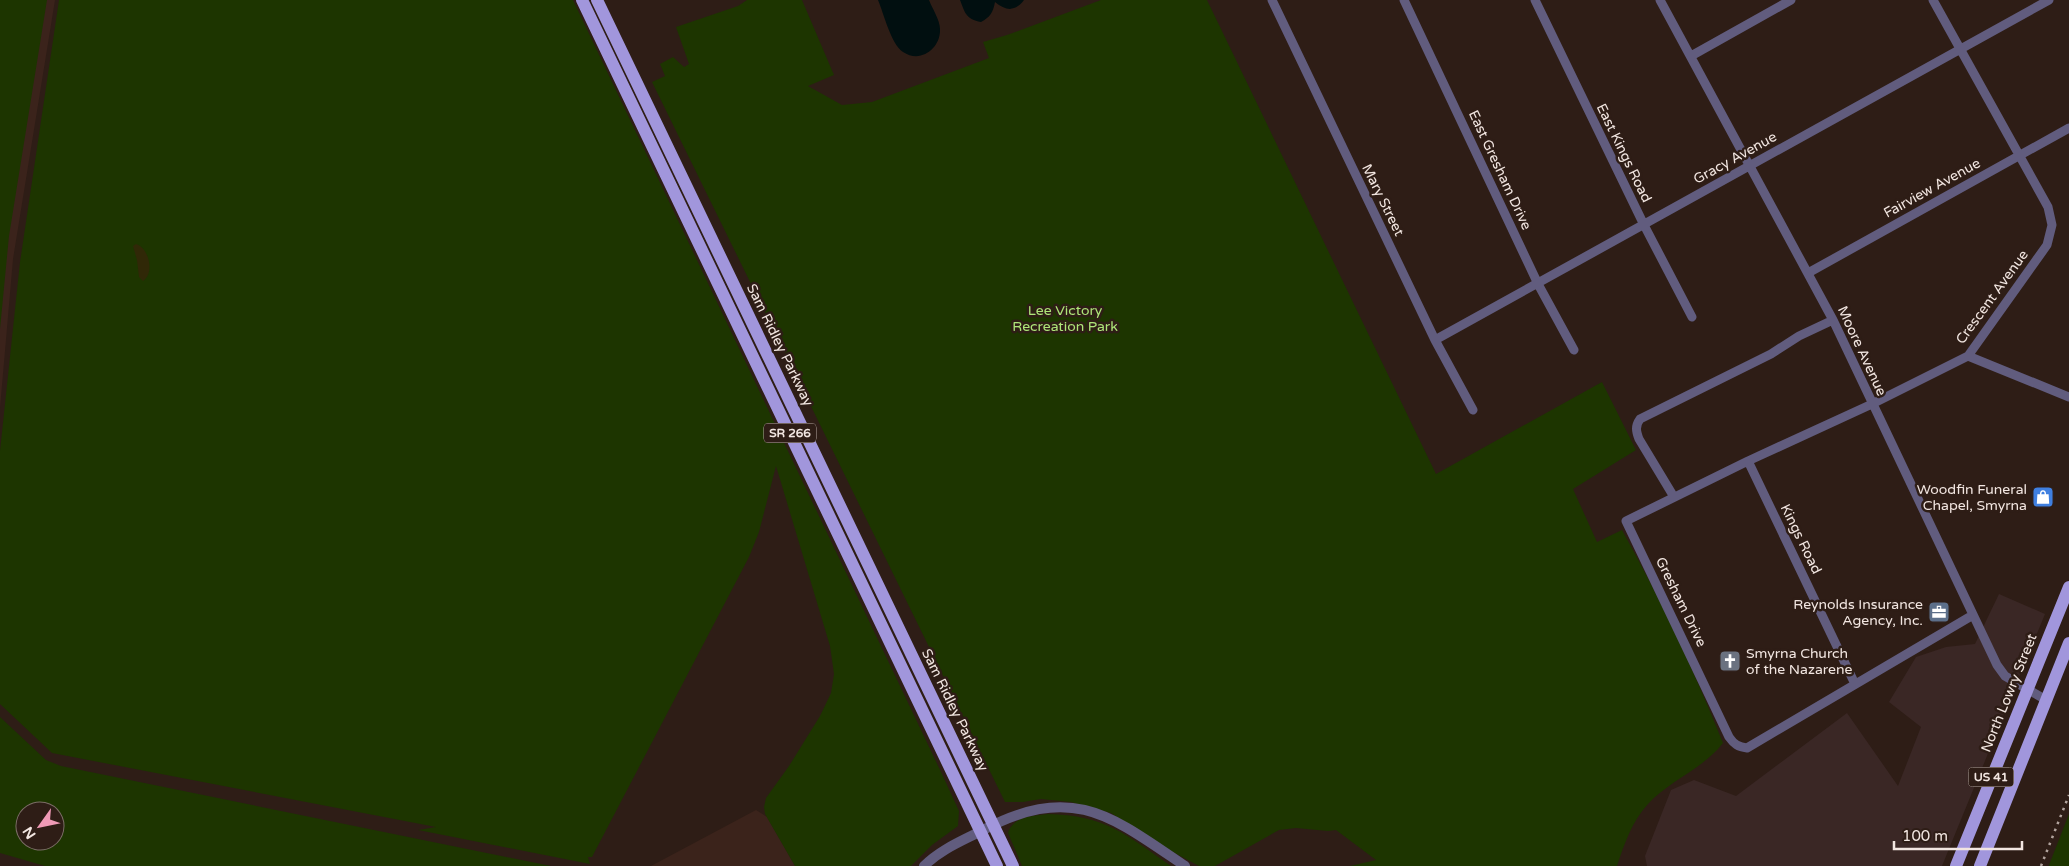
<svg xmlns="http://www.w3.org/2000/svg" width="2069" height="866" viewBox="0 0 2069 866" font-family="'Varela Round',sans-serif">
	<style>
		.commercial { fill: #3a2725 }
		.built { fill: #3b231b }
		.green { fill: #1d3500; fill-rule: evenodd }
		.sand { fill: #302807 }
		.water { fill: #010f10 }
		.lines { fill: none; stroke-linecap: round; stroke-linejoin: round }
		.minor { stroke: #615c7e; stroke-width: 9 }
		.tertiary { stroke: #615c7e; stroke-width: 10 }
		.primary { stroke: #a196dc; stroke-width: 12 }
		.rail { stroke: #b1a39d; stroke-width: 2.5; stroke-dasharray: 2.5 5; stroke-linecap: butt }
		.labels { text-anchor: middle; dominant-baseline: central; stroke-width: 5; stroke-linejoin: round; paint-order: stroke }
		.shield { fill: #2e1d16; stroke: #b7aaa4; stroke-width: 1 }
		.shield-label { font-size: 12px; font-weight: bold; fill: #f2e6e1 }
		.street-label { font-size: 14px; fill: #f2e6e1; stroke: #2e1d16 }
		.park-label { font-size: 14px; fill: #aee579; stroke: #2e1d16 }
		.poi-label { font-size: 14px; fill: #f2e6e1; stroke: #2e1d16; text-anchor: end }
	</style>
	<rect width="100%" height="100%" fill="#2e1d16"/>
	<path class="commercial" d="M1999 594 2045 614 1942 866H1647L1645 856 1671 790 1694 780 1736 796 1847 713 1898 786 1921 727 1889 702 1916 657 1946 647 1975 644Z"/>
	<path class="built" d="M0 0H55L13 259 0 408Z
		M756 810 767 817 795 866H651Z"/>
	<path class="green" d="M0 0H47L9 236 0 329Z
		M59 0H573L942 774 959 811 958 826 932 845 911 866H795L765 814 764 807 766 798 789 766 820 716 831 693 834 674 830 646 776 466 759 532 749 557 592 857H588L590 864 418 830 436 827 52 753 0 704V451L20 262Z
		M747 0H802L834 75 808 86 842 105 872 102 989 58 983 42 1007 35 1101 0H1207L1436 474 1602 382 1636 450 1573 489 1597 542 1622 530C1660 598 1694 670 1723 743 1703 769 1670 780 1648 804 1632 821 1624 845 1617 866H1350L1376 860 1336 830 1328 831 1296 828 1279 830 1215 866H1199L1158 844 1111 813 1071 802 1041 799 1023 802H1005L652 82 665 76 660 64 673 57 684 67 689 64 676 27 738 6Z
		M0 717 46 760 61 766 551 866H45L0 853ZM25 811H55V841H25Z
		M1048 814C1105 815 1127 835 1171 866H1022L1008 833C1013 816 1033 816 1048 814Z
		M2069 814V866H2049V865Z"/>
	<path class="sand" d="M136 244C149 248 155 273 143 281L139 277 137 260 133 246Z"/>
	<path class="water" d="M878 0H929C932 8 940 20 940 29 941 48 921 64 903 52 891 44 884 14 878 0Z
		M960 0H1024C1015 12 1006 11 995 2 993 13 990 17 981 22 966 19 965 13 960 0Z"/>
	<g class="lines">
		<path class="minor" d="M1272 0 1435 340 1473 410
			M1404 0 1538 284 1574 350
			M1535 0 1644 225 1692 317
			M1660 0 1833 320 1997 665 2005 676 2046 700
			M1933 0 2048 207 2052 225 2047 245 1968 356 1872 404 1748 461 1626 521 1729 737C1734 744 1738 747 1747 748L1973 615
			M1691 56 1791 0
			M1808 273 2069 128
			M1435 340 2049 0
			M1968 356 2069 397
			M1748 461 1855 684
			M1674 497 1639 439C1636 431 1635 426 1640 419L1771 354 1799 336 1833 320"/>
		<path class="tertiary" d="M924 866C941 849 962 841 983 830 1073 783 1110 815 1185 866"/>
		<path class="primary" d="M582 0 997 866
			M597 0 1013 866
			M1956 866 2069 587
			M1980 866 2069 643"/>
		<path class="rail" d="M2041 866 2069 795"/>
	</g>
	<defs>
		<g id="shop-square" transform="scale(1.125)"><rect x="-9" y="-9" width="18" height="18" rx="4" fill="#3f7fe0" stroke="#2e1d16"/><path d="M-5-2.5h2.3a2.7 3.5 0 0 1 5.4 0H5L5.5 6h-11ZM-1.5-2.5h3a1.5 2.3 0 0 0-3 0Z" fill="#fff"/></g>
		<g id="office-square" transform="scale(1.125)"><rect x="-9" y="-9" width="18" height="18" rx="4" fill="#5c6f8a" stroke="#2e1d16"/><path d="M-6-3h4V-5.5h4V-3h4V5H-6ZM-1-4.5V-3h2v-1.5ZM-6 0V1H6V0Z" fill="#fff"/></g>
		<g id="church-square" transform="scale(1.125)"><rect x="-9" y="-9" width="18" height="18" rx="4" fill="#6b7280" stroke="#2e1d16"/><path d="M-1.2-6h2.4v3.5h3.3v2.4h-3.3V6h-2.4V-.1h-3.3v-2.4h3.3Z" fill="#fff"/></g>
	</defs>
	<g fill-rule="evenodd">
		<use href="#shop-square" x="2043" y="497"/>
		<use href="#office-square" x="1939" y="612"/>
		<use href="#church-square" x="1730" y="661"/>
	</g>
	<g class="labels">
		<g class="shield">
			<rect x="764" y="423.5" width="52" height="19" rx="4"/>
			<rect x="1968.5" y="767.5" width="45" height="19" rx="4"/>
		</g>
		<g class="shield-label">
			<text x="790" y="433">SR 266</text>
			<text x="1991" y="777">US 41</text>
		</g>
		<g class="street-label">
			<text transform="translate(1624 153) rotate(64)">East Kings Road</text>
			<text transform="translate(1735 158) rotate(-29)">Gracy Avenue</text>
			<text transform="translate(1500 170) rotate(65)">East Gresham Drive</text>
			<text transform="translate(1932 188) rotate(-29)">Fairview Avenue</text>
			<text transform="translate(1383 200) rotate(64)">Mary Street</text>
			<text transform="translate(1992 297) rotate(-54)">Crescent Avenue</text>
			<text transform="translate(780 345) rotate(64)">Sam Ridley Parkway</text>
			<text transform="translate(1862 351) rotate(65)">Moore Avenue</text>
			<text transform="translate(1801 539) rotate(64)">Kings Road</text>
			<text transform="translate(1681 602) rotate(64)">Gresham Drive</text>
			<text transform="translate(2009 693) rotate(-68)">North Lowry Street</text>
			<text transform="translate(955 710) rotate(64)">Sam Ridley Parkway</text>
		</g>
		<g class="park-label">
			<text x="1065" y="310">Lee Victory<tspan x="1065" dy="16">Recreation Park</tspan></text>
		</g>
		<g class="poi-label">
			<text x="2027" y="489">Woodfin Funeral<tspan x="2027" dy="16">Chapel, Smyrna</tspan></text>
			<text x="1923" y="604">Reynolds Insurance<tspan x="1923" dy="16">Agency, Inc.</tspan></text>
			<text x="1746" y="653" text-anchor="start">Smyrna Church<tspan x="1746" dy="16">of the Nazarene</tspan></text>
		</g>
	</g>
	<g transform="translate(40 826) rotate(237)"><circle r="24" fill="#2e1d16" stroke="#7c6d67"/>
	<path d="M0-4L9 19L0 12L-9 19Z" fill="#f09ab6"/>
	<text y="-8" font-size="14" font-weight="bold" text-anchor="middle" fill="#f2e6e1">N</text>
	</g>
	<path d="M1894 841v8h128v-8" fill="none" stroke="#f2e6e1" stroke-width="2.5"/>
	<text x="1902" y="841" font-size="15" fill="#f2e6e1" stroke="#2e1d16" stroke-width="4" paint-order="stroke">100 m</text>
</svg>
